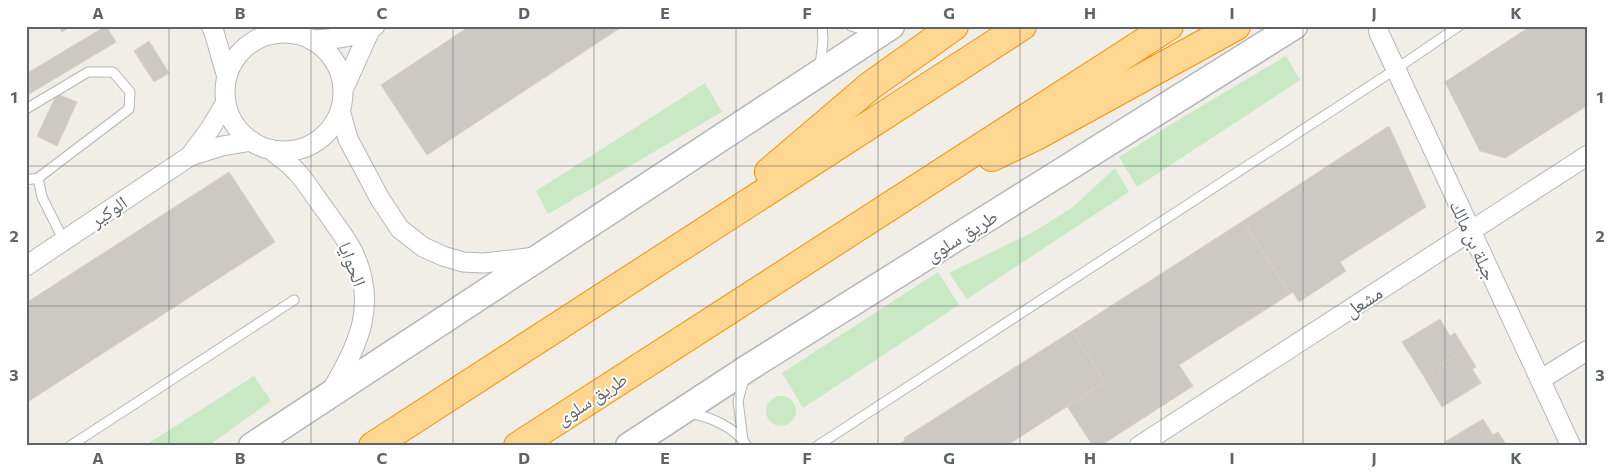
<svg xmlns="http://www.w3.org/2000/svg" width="1614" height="472" viewBox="0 0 1614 472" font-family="Commissioner,'Noto Naskh Arabic',sans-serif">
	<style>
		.garden { fill: #c8e9c4 }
		.building { fill: #ccc9c5; stroke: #d6cfc6 }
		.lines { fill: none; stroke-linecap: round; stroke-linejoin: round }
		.service-casing { stroke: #b3b6ba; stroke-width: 11 }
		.minor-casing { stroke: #b3b6ba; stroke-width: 21 }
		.secondary-casing { stroke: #b4b8bc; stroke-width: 29 }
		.motorway-casing { stroke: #f99100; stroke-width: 30 }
		.service { stroke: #fff; stroke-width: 9 }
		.minor { stroke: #fff; stroke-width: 19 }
		.secondary { stroke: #fff; stroke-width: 26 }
		.motorway { stroke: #ffd791; stroke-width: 28 }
		.grid { fill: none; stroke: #5f6468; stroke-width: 1; stroke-opacity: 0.55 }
		.labels { text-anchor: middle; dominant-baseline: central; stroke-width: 4; stroke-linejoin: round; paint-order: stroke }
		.street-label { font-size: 19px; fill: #5f6468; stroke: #fff }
		.neatline { fill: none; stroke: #5f6468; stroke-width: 2 }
		.grid-label { font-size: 16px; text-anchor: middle; font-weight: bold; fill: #5f6468 }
	</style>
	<rect width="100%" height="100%" fill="#f1eee8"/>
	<path class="garden" d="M1286 56 1300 80 1137 187 1119 157 1175 122Z
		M705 83 722 112 548 214 536 191Z
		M1115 168 1129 192 967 299 949 273 1035 231 1073 207Z
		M938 272 959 305 803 408 782 373Z
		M254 376 271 401 208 446H144Z
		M766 411a15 15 0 1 1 30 0a15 15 0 1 1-30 0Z"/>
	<path class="building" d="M59 26H71L62 32Z
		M106 26 116 42 26 96V74Z
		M470 26H623L427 155 381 85Z
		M1531 26H1588V105L1505 158 1480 151 1445 82Z
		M149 41 169 73 154 82 134 51Z
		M57 94 77 102 57 146 37 136Z
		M1389 126 1426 207 1340 262 1346 271 1299 302 1293 292 1290 294 1243 221Z
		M229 172 275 242 26 403V303Z
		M1243 221 1290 294 1179 365 1193 386 1100 446H1093L1067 406 1105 382 1072 331Z
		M1440 319 1450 336 1455 333 1465 349 1423 375 1402 342Z
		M1072 331 1105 382 1006 446H897L905 440 904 438Z
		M1465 349 1476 367 1472 369 1481 383 1442 407 1423 375Z
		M1483 419 1493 435 1498 432 1507 446H1448L1445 442Z"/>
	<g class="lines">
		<g class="service-casing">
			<path id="service" d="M851 26 871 32
				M820 66 823 40 822 26
				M26 109 88 72H113L130 92 129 109 38 178 26 180
				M38 178 42 197 64 241
				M688 413C709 416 735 427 747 446
				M743 440 738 401 744 379
				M70 446 294 300
				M817 446 1396 69 1459 26"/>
		</g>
		<g class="minor-casing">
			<path id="minor" d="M211 26 214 32 227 77
				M1378 26 1379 33 1571 446
				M225 92a59 59 0 1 1 118 0a59 59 0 1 1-118 0Z
				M311 40C333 39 356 38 375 26
				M343 90 370 30
				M340 110 348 139 380 199 400 229 423 247 443 256 463 262 484 263 536 257
				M270 149C278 156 289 163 296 171 308 184 317 200 328 214 336 226 346 238 353 252 378 304 359 345 331 391
				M190 156 210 129 226 102
				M26 266 190 156 222 146 252 141
				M1540 380 1588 350
				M1139 446 1588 155"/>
		</g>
		<g class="secondary-casing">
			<path id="secondary" d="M252 446 891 26
				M629 446 748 368 1294 26"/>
		</g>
		<g class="motorway-casing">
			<path id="motorway" d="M992 157 1036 136 1236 26
				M769 172 870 86 954 26
				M373 446 1022 26
				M518 446 1169 26"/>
		</g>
		<use href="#service" class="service"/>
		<use href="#minor" class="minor"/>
		<use href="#secondary" class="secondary"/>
		<use href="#motorway" class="motorway"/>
	</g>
	<path class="grid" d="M169 26V446M311 26V446M453 26V446M594 26V446M736 26V446M878 26V446M1020 26V446M1161 26V446M1303 26V446M1445 26V446M26 166H1588M26 306H1588"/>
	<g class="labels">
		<g class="street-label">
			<text transform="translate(108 211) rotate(-34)">الوكير</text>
			<text transform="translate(961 235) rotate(-32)">طريق سلوى</text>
			<text transform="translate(1474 240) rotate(65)">جبلة بن مالك</text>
			<text transform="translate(353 264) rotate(69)">الحوايا</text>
			<text transform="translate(1363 301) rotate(-33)">مشعل</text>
			<text transform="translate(591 398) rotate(-33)">طريق سلوى</text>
		</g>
	</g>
	<rect width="1614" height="472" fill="none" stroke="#ffffff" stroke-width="55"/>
	<rect x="28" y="28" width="1558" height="416" class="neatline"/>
	<g class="grid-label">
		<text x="98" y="19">A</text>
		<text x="240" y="19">B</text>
		<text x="382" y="19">C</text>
		<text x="524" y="19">D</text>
		<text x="665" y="19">E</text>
		<text x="807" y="19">F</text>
		<text x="949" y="19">G</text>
		<text x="1090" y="19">H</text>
		<text x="1232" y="19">I</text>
		<text x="1374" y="19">J</text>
		<text x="1516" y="19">K</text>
		<text x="14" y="103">1</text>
		<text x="1600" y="103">1</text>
		<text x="14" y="242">2</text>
		<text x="1600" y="242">2</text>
		<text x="14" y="381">3</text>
		<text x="1600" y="381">3</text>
		<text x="98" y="464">A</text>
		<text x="240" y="464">B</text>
		<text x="382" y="464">C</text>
		<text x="524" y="464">D</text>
		<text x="665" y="464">E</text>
		<text x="807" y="464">F</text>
		<text x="949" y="464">G</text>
		<text x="1090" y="464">H</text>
		<text x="1232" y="464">I</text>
		<text x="1374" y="464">J</text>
		<text x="1516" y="464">K</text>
	</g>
</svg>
